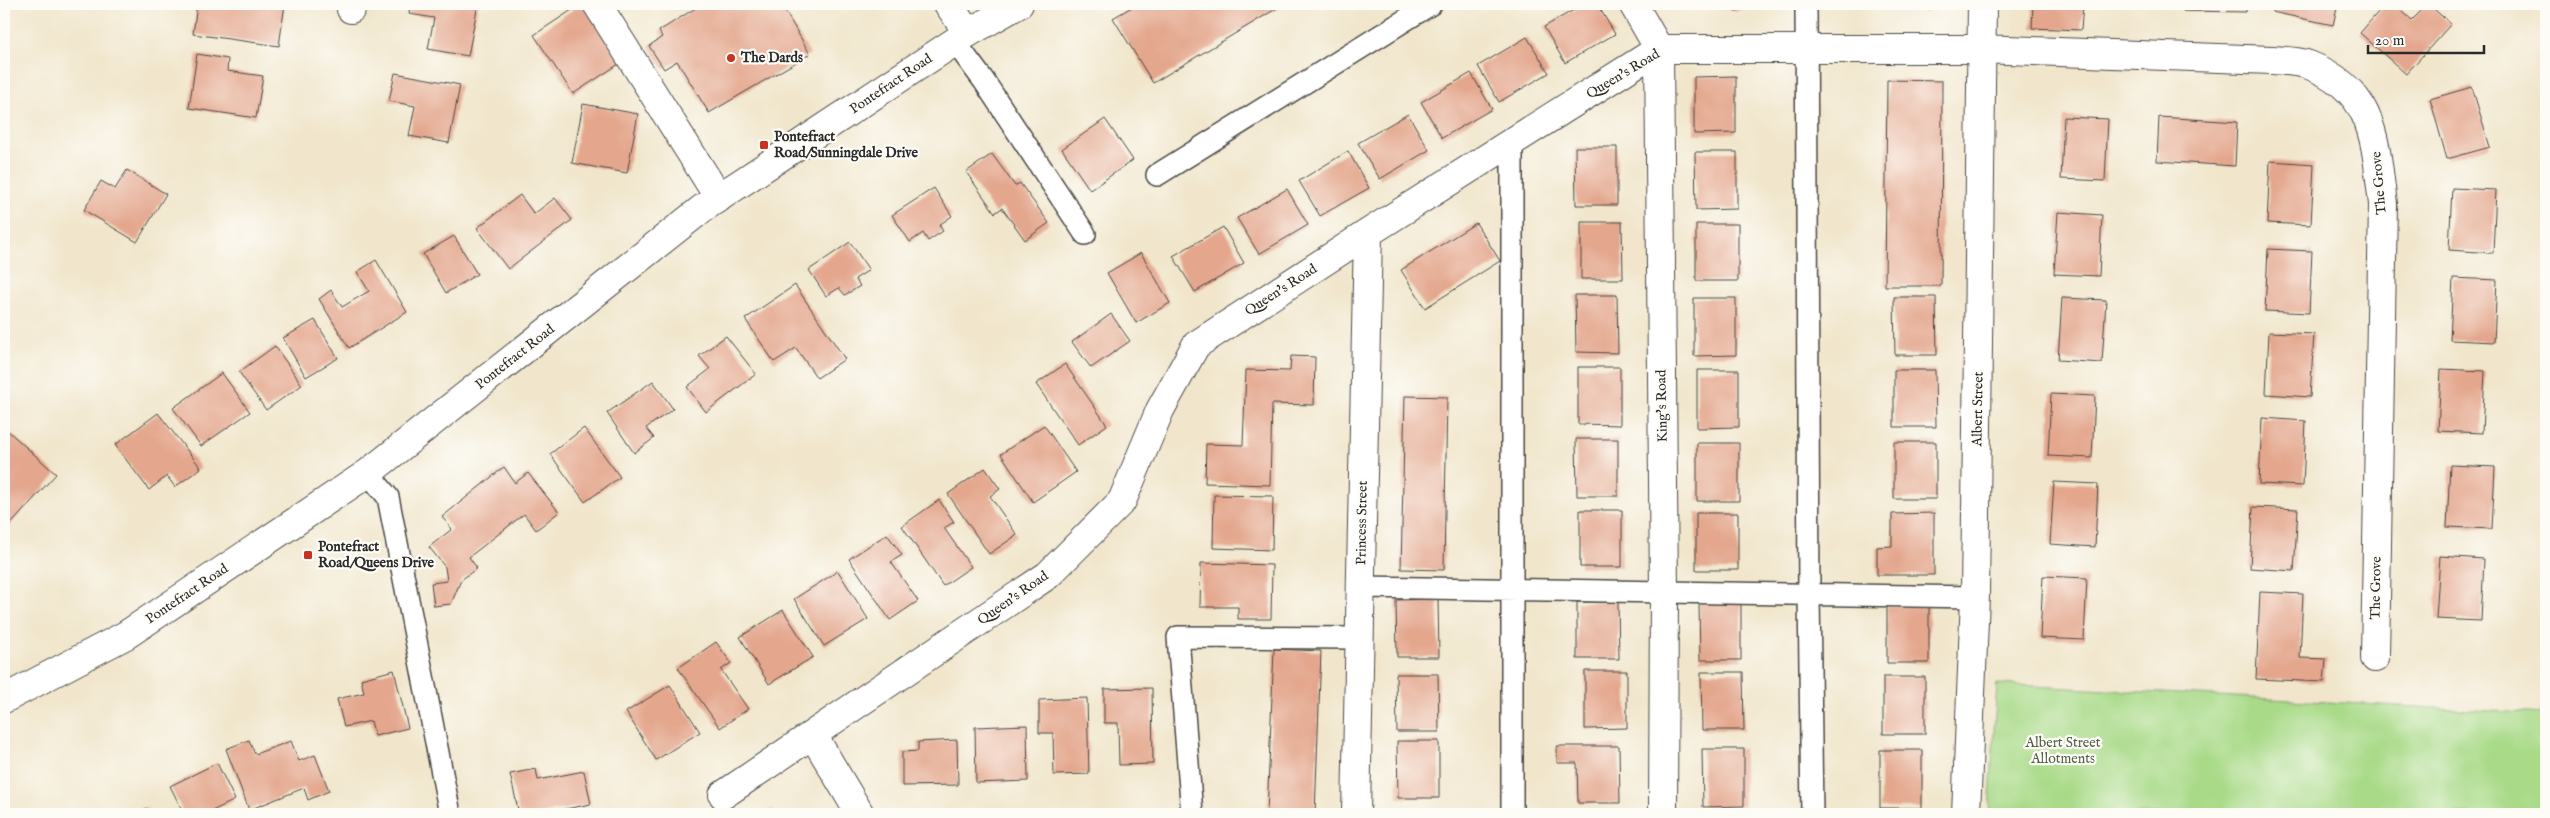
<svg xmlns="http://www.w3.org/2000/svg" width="2550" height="818" viewBox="0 0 2550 818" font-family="'IM FELL English',serif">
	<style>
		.green { fill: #a9da88; stroke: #6a825a }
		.building { fill: #e4a78e }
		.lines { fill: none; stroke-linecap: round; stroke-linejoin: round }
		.service-casing { stroke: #494743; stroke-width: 24 }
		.minor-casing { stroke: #494743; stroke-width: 30 }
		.tertiary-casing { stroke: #494743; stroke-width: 30 }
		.service { stroke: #fff; stroke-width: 21 }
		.minor { stroke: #fff; stroke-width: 28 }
		.tertiary { stroke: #fff; stroke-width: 28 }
		.poi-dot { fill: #c8321e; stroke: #fdfcf7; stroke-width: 2 }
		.labels { text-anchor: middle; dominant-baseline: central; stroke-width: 4.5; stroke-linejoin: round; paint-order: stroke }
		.poi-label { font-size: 14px; font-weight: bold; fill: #2b2b2b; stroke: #fdfcf7; text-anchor: start }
		.street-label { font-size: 14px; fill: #2b2b2b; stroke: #fdfcf7 }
		.park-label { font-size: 14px; fill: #516047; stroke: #fdfcf7 }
	</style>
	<rect width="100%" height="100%" fill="#fdfcf7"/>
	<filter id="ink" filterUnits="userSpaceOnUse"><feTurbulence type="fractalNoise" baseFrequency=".02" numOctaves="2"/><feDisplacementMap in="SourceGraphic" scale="10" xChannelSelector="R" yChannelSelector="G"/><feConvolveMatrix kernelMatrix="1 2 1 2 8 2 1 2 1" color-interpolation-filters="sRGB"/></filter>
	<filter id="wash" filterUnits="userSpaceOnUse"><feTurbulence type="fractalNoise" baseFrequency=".0096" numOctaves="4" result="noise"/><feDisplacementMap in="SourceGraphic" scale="20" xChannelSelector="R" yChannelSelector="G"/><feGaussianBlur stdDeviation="1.12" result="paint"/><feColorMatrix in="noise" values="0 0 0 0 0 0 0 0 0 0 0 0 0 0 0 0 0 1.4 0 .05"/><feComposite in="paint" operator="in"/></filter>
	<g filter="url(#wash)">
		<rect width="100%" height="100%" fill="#f1e6cc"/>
		<path class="green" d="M1997 684 2546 714V814H1989Z"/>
		<g id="blocks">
			<path class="building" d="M197 4H285L279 46 193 34Z
				M410 4H478L468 56 428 49 434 18 409 14Z
				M581 4H583L622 62 573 94 534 35Z
				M702 4H781L810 54 709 113 677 61 664 69 649 46 662 37 659 31Z
				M1137 4H1284L1153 83 1113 18Z
				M1584 4H1597L1615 34 1565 63 1544 27Z
				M1698 4H1749L1737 11Z
				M1893 4H1931V9Z
				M2033 4H2083L2081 30 2032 28Z
				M2183 4H2246V12L2183 11Z
				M2274 4H2338L2333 25 2272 12Z
				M2385 4H2394L2412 20 2428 4 2451 24 2406 74 2360 33Z
				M1527 37 1549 73 1499 102 1478 66Z
				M197 54 228 59 227 71 263 76 256 118 189 108Z
				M395 73 460 85 449 143 409 136 415 106 389 101Z
				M1471 73 1492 109 1442 138 1421 102Z
				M1736 76V133L1694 134V77Z
				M1887 80 1942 81 1941 286H1885Z
				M2472 87 2490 147 2447 159 2430 99Z
				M583 104 638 114 627 173 572 163Z
				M1408 114 1429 150 1380 179 1358 143Z
				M2064 117 2108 119 2105 181 2061 179Z
				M2159 117 2237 122 2235 166 2157 161Z
				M1105 119 1133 160 1090 190 1062 149Z
				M1575 147H1617V205H1576Z
				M1348 151 1369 188 1320 216 1299 181Z
				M1695 152H1737V209L1696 210Z
				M992 154 1015 186 1020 183 1049 223 1025 240 1002 208 995 213 966 172Z
				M2270 161 2314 164 2311 225 2267 223Z
				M127 170 166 194 137 242 84 210 101 181 115 189Z
				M934 188 952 216 939 225 943 231 928 241 923 233 910 242 892 215Z
				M2452 188 2496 190 2493 253 2449 250Z
				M1287 189 1308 225 1259 254 1237 218Z
				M520 195 534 214 555 198 572 220 508 269 477 228Z
				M2058 212 2102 215 2099 276 2054 274Z
				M1581 222H1622L1623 279H1581Z
				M1476 223 1500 261 1425 308 1401 270Z
				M1696 224H1738V281H1696Z
				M1223 227 1244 263 1195 292 1173 256Z
				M454 236 477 274 446 293 423 254Z
				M850 242 869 270 855 279 860 286 845 295 839 288 826 296 809 270Z
				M2268 249 2312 251 2309 313 2265 311Z
				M1141 253 1170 303 1136 323 1107 273Z
				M376 260 407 312 349 348 319 299 331 290 342 307 369 291 357 272Z
				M2453 278 2497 280 2494 342 2450 340Z
				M795 285 845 359 817 378 796 348 774 362 745 319Z
				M1575 295H1617L1618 353 1576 352Z
				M1894 297H1936L1937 355H1895Z
				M1694 298H1736V355L1694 356Z
				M2062 298 2106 300 2102 363 2058 360Z
				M1111 314 1130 341 1091 368 1072 342Z
				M315 320 338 358 306 377 283 338Z
				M2269 332 2314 334 2310 397 2266 394Z
				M726 336 756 374 706 412 687 387 710 369 699 356Z
				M275 346 302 385 266 410 239 372Z
				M1291 356 1315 357 1314 405 1272 404 1270 485 1205 483 1206 444 1243 445 1246 370 1290 371Z
				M1065 364 1107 425 1078 445 1036 384Z
				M1578 367H1620V425L1578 424Z
				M2441 369 2485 371 2482 433 2438 431Z
				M1697 370H1739V427L1697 428Z
				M1894 370H1935L1936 427H1894Z
				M222 373 250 412 201 446 173 408Z
				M653 381 673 409 646 428 654 438 634 453 607 413Z
				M2051 394 2095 396 2092 458 2048 456Z
				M1405 396 1447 397 1444 570 1401 569Z
				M158 413 201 468 175 487 167 476 149 490 115 445Z
				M2262 418 2306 421 2303 486 2259 484Z
				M1044 425 1076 472 1033 502 1001 454Z
				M584 428 620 477 585 502 550 454Z
				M7 430 56 474 4 532V433Z
				M1576 439H1618V496H1577Z
				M1894 442H1936V499H1894Z
				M1697 443H1739V501H1697Z
				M2450 465 2495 467 2492 529 2447 527Z
				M504 467 515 483 528 473 559 512 536 530 524 514 469 557 477 568 461 580 451 604 434 606 431 583 447 581 445 567 429 547 452 529 442 517Z
				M985 468 1000 489 990 496 1017 535 989 554 948 494Z
				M2054 482 2098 484 2095 547 2050 544Z
				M1214 495 1273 496 1272 550 1213 548Z
				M939 500 954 522 944 528 971 567 943 586 902 526Z
				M2253 507 2298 509 2294 571 2250 568Z
				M1580 510H1622V567H1580Z
				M1696 513H1738V570H1696Z
				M1934 513V575H1877V547L1892 546V514Z
				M887 534 902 555 891 562 918 601 890 620 849 559Z
				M2440 556 2484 559 2481 621 2436 619Z
				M1201 563 1272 565 1271 619H1238V607H1200Z
				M838 571 868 619 824 646 794 599Z
				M2043 576 2087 578 2084 640 2040 638Z
				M2260 592 2303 594 2300 658 2326 659 2324 682 2256 679Z
				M1438 599 1439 657H1397L1396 600Z
				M1577 602H1618L1619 659H1577Z
				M1699 603H1741V660H1700Z
				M1887 606H1929V663H1887Z
				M783 610 813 657 769 684 740 637Z
				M716 642 731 663 721 670 748 709 720 728 678 668Z
				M1274 649 1321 651 1315 814H1267Z
				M394 670 408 728 375 736 371 721 344 727 337 699 364 693 361 679Z
				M1585 671H1627V728L1585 729Z
				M1701 672H1743L1744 730H1702Z
				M1396 674H1438L1439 732H1397Z
				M1883 677H1925V734H1883Z
				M670 685 700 732 656 760 626 712Z
				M1152 688 1153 764 1119 765 1118 723H1104V689Z
				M1087 698 1089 774 1054 775 1053 733H1039V700Z
				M1027 725 1028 781 976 783 975 727Z
				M249 740 255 754 291 741 299 761 315 755 329 791 308 800 304 788 249 810 226 749Z
				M957 740 958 785 902 786V752L918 751V742Z
				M1397 741H1439V798H1398Z
				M1557 746H1619L1620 803H1578L1577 763H1557Z
				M1702 749H1744V806L1703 807Z
				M1880 750H1922V808H1880Z
				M217 763 235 800 206 814H184L170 786Z
				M536 769 538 780 584 771 591 804 540 814H519L510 774Z
				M147 808 149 814H134Z
				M772 809 775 814H764Z"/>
		</g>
	</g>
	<g filter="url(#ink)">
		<use href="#blocks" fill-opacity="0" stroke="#494743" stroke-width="1"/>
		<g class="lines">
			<g class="service-casing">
				<path id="service" d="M1806 4 1809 594 1812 814
					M955 42 984 81 1085 234
					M1157 175 1431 4
					M368 473 388 497 450 814
					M1361 587 1975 597
					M1192 814 1178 637 1360 638
					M1512 814V142"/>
			</g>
			<g class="minor-casing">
				<path id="minor" d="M597 4 719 198
					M948 4 968 33
					M1633 4 1659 49 1664 592 1663 814
					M351 9 353 4
					M813 735 860 814
					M723 795 1048 575 1122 501 1160 410 1196 345 1368 233 1659 49H1982L2272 60C2283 61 2298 61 2309 65 2376 91 2375 143 2383 204L2375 658
					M1356 814 1368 233
					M1966 814 1975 597 1982 4"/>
			</g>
			<g class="tertiary-casing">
				<path id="tertiary" d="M4 699 126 635 368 473 703 208 968 33 1019 4"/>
			</g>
			<use href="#service" class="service"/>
			<use href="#minor" class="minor"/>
			<use href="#tertiary" class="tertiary"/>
		</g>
	</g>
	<g class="poi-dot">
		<circle cx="731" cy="58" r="5"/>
		<rect x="759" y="140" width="10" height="10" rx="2.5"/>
		<rect x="303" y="550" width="10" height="10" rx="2.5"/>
	</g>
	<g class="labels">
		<g class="poi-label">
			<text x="741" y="58">The Dards</text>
			<text x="774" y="137">Pontefract<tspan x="774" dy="16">Road/Sunningdale Drive</tspan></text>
			<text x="318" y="547">Pontefract<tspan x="318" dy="16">Road/Queens Drive</tspan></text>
		</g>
		<g class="street-label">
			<text transform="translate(1623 74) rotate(-31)">Queen's Road</text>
			<text transform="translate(891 84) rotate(-34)">Pontefract Road</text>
			<text transform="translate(2379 183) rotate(-95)">The Grove</text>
			<text transform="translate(1281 290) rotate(-33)">Queen's Road</text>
			<text transform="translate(515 357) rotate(-38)">Pontefract Road</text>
			<text transform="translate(1662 406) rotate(-91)">King's Road</text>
			<text transform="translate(1978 409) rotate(-89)">Albert Street</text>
			<text transform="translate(1362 523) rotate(-89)">Princess Street</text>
			<text transform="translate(2376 588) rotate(-89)">The Grove</text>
			<text transform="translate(187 594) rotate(-34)">Pontefract Road</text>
			<text transform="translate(1013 598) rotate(-35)">Queen's Road</text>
		</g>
		<g class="park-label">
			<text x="2063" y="743">Albert Street<tspan x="2063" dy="16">Allotments</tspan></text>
		</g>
	</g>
	<rect width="2550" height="818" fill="none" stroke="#fdfcf7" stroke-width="20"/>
	<path d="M2368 45v8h116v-8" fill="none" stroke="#2b2b2b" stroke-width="2.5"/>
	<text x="2375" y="45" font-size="15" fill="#2b2b2b" stroke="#fdfcf7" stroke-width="4" paint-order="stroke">20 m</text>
</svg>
